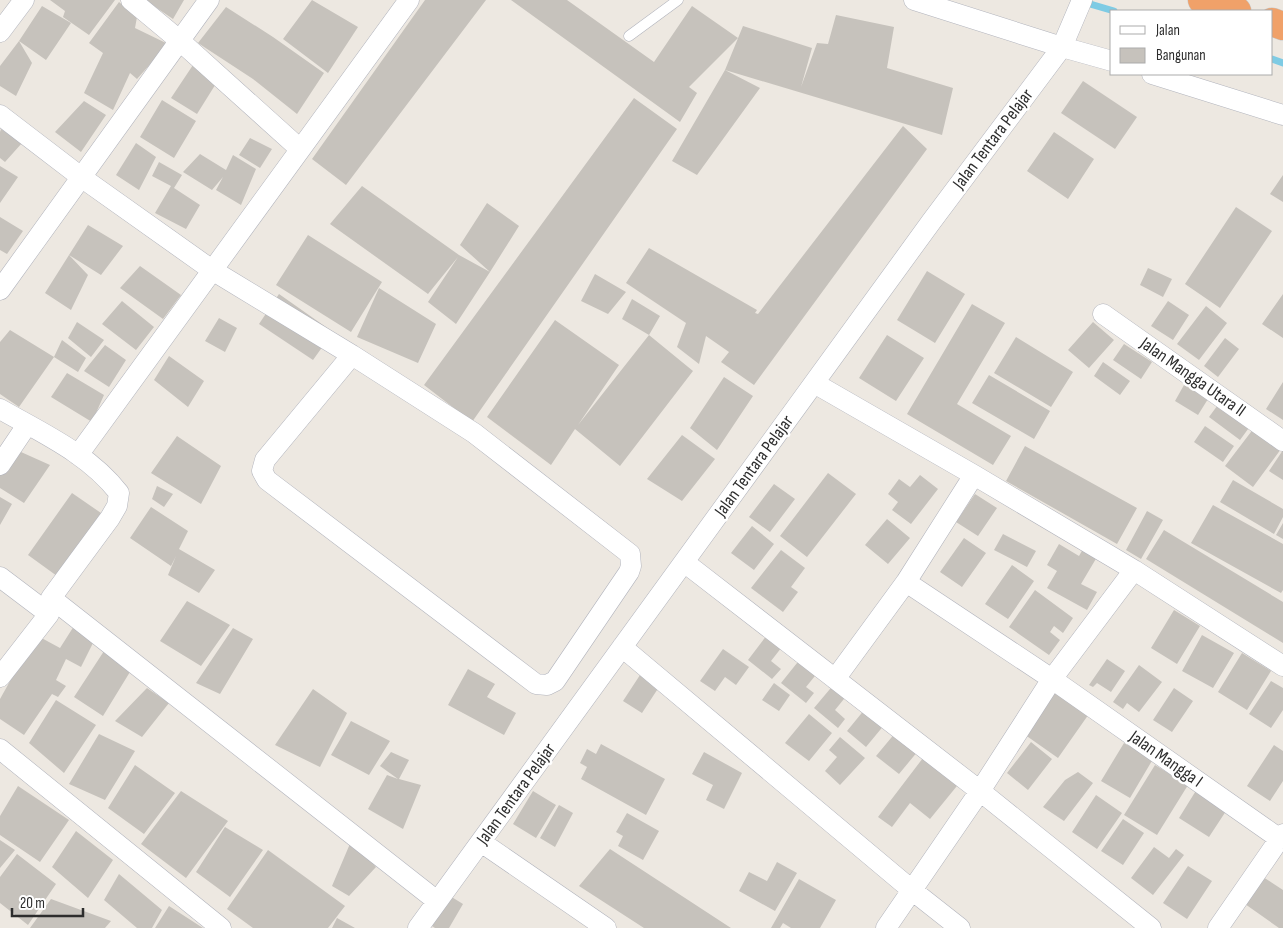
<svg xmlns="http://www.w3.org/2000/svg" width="1283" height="928" viewBox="0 0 1283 928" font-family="'Sofia Sans Condensed',sans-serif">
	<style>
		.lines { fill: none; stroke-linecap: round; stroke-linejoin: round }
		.stream { stroke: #7ecbe4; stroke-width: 7 }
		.building { fill: #c6c2bc }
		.lane-casing { stroke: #b1b3bc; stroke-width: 11 }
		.street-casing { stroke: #b1b3bc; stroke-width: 21 }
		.highway-casing { stroke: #c8c8c8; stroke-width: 29 }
		.lane { stroke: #fff; stroke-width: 10 }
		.street { stroke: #fff; stroke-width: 20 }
		.highway { stroke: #f0a169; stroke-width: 28 }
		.labels { text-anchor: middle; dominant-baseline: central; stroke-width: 5; stroke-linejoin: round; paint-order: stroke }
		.street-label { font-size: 18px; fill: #2d2d2d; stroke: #fff }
	</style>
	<rect width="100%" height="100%" fill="#ede8e1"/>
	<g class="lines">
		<path class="stream" d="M1083 2 1114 11
			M1272 59 1283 63"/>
	</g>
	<path class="building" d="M50 0H115L89 35 63 17 65 11Z
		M145 0H184L173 19Z
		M312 0 358 27 328 73 283 39Z
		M425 0H486L346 185 312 159Z
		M511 0H567L654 62 692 6 738 38 689 87 697 93 680 122Z
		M119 2 137 17 135 28 168 44 137 79 130 73 113 110 84 93 103 53 89 43Z
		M42 6 71 23 46 60 19 41Z
		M226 7 273 37 324 73 297 114 253 79 198 43Z
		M836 15 894 27 887 68 953 88 942 135 725 70 743 26 812 48 801 87 817 43 828 44Z
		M19 41 32 63 16 96 0 86V66Z
		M195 62 217 82 197 114 171 98Z
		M725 70 760 88 697 175 672 161Z
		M1083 81 1137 117 1115 149 1061 113Z
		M634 98 677 129 472 422 424 385Z
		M162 100 196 121 174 158 140 137Z
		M84 101 106 115 81 152 55 132Z
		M903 126 927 149 754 385 721 362 729 352 706 336 699 364 677 347 686 323 626 283 649 248 757 310 755 313 758 314Z
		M1 129 22 143 5 162 0 158V132Z
		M1054 132 1094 159 1068 199 1027 171Z
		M250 138 272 149 260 168 239 155Z
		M136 143 156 157 139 190 116 175Z
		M200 154 226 170 233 155 256 169 241 205 216 190 223 177 212 190 183 172Z
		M159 162 182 175 174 188 200 205 186 229 155 213 171 186 152 176Z
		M0 166 18 177 0 203Z
		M1283 175V202L1270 194Z
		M362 186 459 255 490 272 456 324 428 302 458 257 428 294 330 224Z
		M487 203 519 226 490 272 460 245Z
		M1236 207 1272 231 1220 308 1185 284Z
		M0 217 23 231 7 254 0 250Z
		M88 225 123 246 101 275 69 255Z
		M308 235 382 282 351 332 276 285Z
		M69 255 88 275 71 310 45 293Z
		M140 266 181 295 163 319 120 288Z
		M1148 268 1172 279 1163 297 1140 285Z
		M927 271 965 294 935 343 897 320Z
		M595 274 626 292 608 314 581 301Z
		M379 288 436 324 418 363 357 337Z
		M279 294 333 332 313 360 259 324Z
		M1283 294V338L1262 324Z
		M632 299 660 316 649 335 622 319Z
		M122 301 154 327 136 350 102 324Z
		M1168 301 1189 315 1173 340 1151 326Z
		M972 304 1005 323 957 404 1011 436 993 465 907 414Z
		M1206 306 1227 323 1199 360 1177 344Z
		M219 318 237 328 225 352 205 341Z
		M555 320 619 365 578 425 649 335 693 371 620 466 575 429 551 465 487 417Z
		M77 322 104 340 91 357 68 338Z
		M1093 322 1114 340 1089 368 1068 350Z
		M10 330 54 357 19 407 0 394V342Z
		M887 335 924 358 896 401 859 378Z
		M1016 337 1073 372 1051 407 994 373Z
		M1225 338 1239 349 1218 377 1204 366Z
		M62 340 86 358 78 372 54 357Z
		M1124 344 1152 362 1141 379 1113 360Z
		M105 345 126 360 109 387 84 371Z
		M169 356 204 381 188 407 154 380Z
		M1103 362 1130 381 1120 395 1094 376Z
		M67 373 104 395 92 422 51 397Z
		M989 375 1050 411 1034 439 972 403Z
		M724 377 753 396 717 450 690 428Z
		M1283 382V420L1266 409Z
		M1184 385 1208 399 1198 415 1175 401Z
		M1220 402 1251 425 1240 440 1209 417Z
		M1205 426 1234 446 1223 462 1194 442Z
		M1254 428 1281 449 1253 487 1225 466Z
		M682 435 715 459 682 501 647 479Z
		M177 436 221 466 201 504 151 473Z
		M1025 446 1137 508 1117 544 1006 481Z
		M1283 450V480L1269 471Z
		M21 452 50 465 24 503 0 488V474Z
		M828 473 856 494 807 557 780 536Z
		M920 475 938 489 911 524 892 510 898 502 888 494 899 479 910 487Z
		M1233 480 1283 509V517L1274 534 1220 502Z
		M774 484 795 499 770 532 749 517Z
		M157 486 173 494 164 507 152 499Z
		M72 493 101 513 57 576 28 555Z
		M975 494 997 508 978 536 956 522Z
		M0 497 12 504 0 525Z
		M1213 505 1283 544V590L1281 593 1191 543Z
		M151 507 188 531 179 549 215 570 199 593 168 575 176 556 171 566 130 538Z
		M1147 511 1163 520 1141 559 1126 550Z
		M887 519 910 538 888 564 865 545Z
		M1283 523V539L1276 535Z
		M752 526 774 544 754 570 731 553Z
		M1164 530 1283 602V643L1146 559Z
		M1003 534 1036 551 1027 567 994 550Z
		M964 538 986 553 962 587 940 572Z
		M1059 544 1079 556 1083 549 1097 557 1081 584 1097 592 1087 610 1047 588 1057 571 1047 565Z
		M781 550 805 568 791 587 798 592 783 612 751 588Z
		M1012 565 1034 581 1008 619 985 604Z
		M1035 590 1073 618 1063 633 1054 626 1050 632 1060 640 1049 655 1009 627Z
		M187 601 230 625 201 666 160 641Z
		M1174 610 1200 626 1177 664 1151 648Z
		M74 626 96 637 81 667 66 659 56 680 66 686 58 697 52 694 24 735 0 719V699L14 674 9 671 24 663 36 635 60 648Z
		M233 628 253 639 220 694 196 683Z
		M770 631 785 643 771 661 781 669 772 679 748 660Z
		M1202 635 1234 653 1213 688 1182 671Z
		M106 648 133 667 103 716 74 697Z
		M723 649 749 667 736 685 725 677 715 691 700 681Z
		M1242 653 1271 671 1247 710 1218 692Z
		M801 658 819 671 806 687 814 693 806 703 781 683Z
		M1107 659 1125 671 1111 692 1097 683 1093 687 1089 685Z
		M1139 665 1162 682 1139 712 1127 703 1123 709 1113 702Z
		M468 669 495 684 487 697 516 713 504 735 448 705Z
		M640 675 659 687 642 713 623 701Z
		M1271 681 1283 688V710L1271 728 1249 714Z
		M774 683 790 695 779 711 762 700Z
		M835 683 848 694 835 710 845 719 838 728 814 708Z
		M1054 686 1091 711 1058 758 1021 732Z
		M147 688 169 703 142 737 115 721Z
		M1174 688 1193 701 1172 732 1153 720Z
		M313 689 347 713 320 767 275 745Z
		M56 700 96 725 64 773 29 743Z
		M865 709 885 724 866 747 847 731Z
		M809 714 832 733 809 761 785 743Z
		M351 721 390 741 369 775 331 755Z
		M896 732 918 751 899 774 876 756Z
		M99 734 135 751 105 800 69 784Z
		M840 737 865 758 840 785 825 771 837 757 829 750Z
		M1031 742 1052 759 1028 790 1007 773Z
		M1124 743 1153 759 1130 798 1101 781Z
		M601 744 665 779 646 815 581 779 587 767 580 763 587 749 596 754Z
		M1274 745 1283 751V781L1270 801 1247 786Z
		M391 752 409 760 399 779 421 785 403 829 368 809 387 775 398 779 380 766Z
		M704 752 742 773 724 809 706 800 713 785 692 774Z
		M926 754 961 781 930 819 910 803 892 827 878 817Z
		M135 765 175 793 144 834 108 808Z
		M1155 765 1188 785 1157 835 1124 815Z
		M1078 772 1093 783 1064 821 1043 807 1065 780Z
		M18 786 69 820 40 862 0 835V816Z
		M1197 789 1228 808 1209 837 1179 818Z
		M181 791 228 821 186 878 141 844Z
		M533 791 556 805 536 838 513 824Z
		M1096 795 1122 813 1097 849 1072 832Z
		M559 805 573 813 555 847 540 838Z
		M627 813 659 831 643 860 618 846 623 836 616 832Z
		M1123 819 1144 833 1123 865 1101 851Z
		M225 827 263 850 230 897 196 872Z
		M76 831 113 860 88 898 52 867Z
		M352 839 376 867 349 896 332 886Z
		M0 840 15 850 0 868Z
		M1154 847 1169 858 1176 849 1184 855 1153 895 1131 878Z
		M610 849 731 928H644L579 886Z
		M268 850 345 906 328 928H253L227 909Z
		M17 854 56 884 28 925 0 903V877Z
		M777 862 797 873 775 911 739 891 749 872 767 881Z
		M1188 866 1212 881 1187 919 1163 903Z
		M119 874 162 910 152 928H137L104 900Z
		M1263 877 1283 890V928H1279L1245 904Z
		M799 879 836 900 820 928H791L783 923 780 928H771Z
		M450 896 463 904 449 928H435L432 926Z
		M51 899 111 921 105 928H30Z
		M169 906 203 928H155Z
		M337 918 355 928H332Z"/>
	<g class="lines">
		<g class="lane-casing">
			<path id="lane" d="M629 36 678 0"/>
		</g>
		<g class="street-casing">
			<path id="street" d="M131 0 179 40 300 149
				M914 0 1062 47 1112 61
				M0 32 24 0
				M1152 74 1283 115
				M0 115 81 177 212 270 352 355 474 433 630 554 631 566 629 572 555 681 547 685 536 684 267 480 262 471 265 460 352 355
				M0 290 209 0
				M1103 314 1283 441
				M814 383 974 475 1134 570 1283 666
				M0 409C42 433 89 454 119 493L117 506 110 518 51 598 49 614 0 677
				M78 455 409 0
				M0 465 27 425
				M974 475 906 582 1052 679 1280 839
				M684 562 980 791 1151 928
				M0 577 49 614
				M51 598 437 901
				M622 647 913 891 960 928
				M835 679 906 582
				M0 749 221 928
				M481 842 606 928
				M418 928 931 222 1062 47 1082 0
				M886 928 980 791 1052 679 1134 570
				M1218 928 1283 834"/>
		</g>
		<g class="highway-casing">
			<path id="highway" d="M1202 0 1237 11
				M1272 22 1283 26"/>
		</g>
		<use href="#lane" class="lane"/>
		<use href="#street" class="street"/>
		<use href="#highway" class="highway"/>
	</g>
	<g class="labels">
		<g class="street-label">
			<text transform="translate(993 139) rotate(-53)">Jalan Tentara Pelajar</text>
			<text transform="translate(1193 377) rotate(35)">Jalan Mangga Utara II</text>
			<text transform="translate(754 466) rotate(-54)">Jalan Tentara Pelajar</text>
			<text transform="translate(1166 759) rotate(35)">Jalan Mangga I</text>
			<text transform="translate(516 794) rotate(-54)">Jalan Tentara Pelajar</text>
		</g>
	</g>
	<rect x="1110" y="10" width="162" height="65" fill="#ffffff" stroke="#ababab"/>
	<rect x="1120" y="26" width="25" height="8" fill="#ffffff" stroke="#ababab"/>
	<text x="1156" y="35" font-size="15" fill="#2d2d2d">Jalan</text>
	<rect x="1120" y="48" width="25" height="15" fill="#c6c2bc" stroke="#ababab"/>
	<text x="1156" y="60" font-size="15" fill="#2d2d2d">Bangunan</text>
	<path d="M12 908v8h71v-8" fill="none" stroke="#2d2d2d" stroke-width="2.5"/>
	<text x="20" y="908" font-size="15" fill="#2d2d2d" stroke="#ffffff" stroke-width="4" paint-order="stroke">20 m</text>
</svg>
